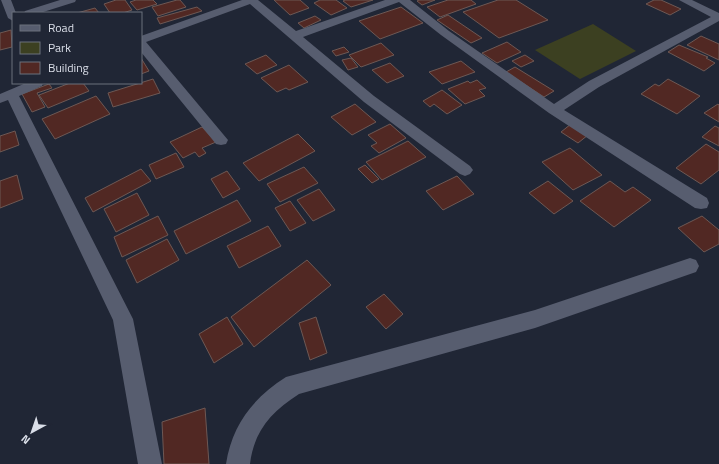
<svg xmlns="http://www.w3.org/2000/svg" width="719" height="464" viewBox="0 0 719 464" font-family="'Titillium Web',sans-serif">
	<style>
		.green { fill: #3c4021 }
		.building { fill: #512823; stroke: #6d5854 }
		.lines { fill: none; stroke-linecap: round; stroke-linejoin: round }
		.minor { fill: #575d6f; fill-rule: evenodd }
	</style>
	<rect width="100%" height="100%" fill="#202635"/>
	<path class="green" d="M593 24 636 51 580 79 535 50Z"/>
	<path class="building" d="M116 0H125L132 10 123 13H110L104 4Z
		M136 0H153L157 4 137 10 130 2Z
		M177 0H180L186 7 158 16 152 7Z
		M274 0H300L309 8 290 15Z
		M320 0H336L347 8 331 15 314 3Z
		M345 0H373L351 7 343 1Z
		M419 0H435L422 5 417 1Z
		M448 0H471L476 4 440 17 427 7Z
		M498 0H516L548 20 499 38 463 12Z
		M654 0H661L681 9 670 15 646 4Z
		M197 7 202 11 160 24 157 18Z
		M401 7 423 23 380 39 359 21Z
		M95 8 99 13H77Z
		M448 15 482 38 471 43 437 20Z
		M315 16 321 20 304 28 298 23Z
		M11 30 12 47 0 50V33Z
		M701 36 719 44V60L687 45Z
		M507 42 521 52 497 63 482 53Z
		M381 43 394 55 361 67 349 55Z
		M679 45 708 57 706 58 715 63 704 71 668 52Z
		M344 47 349 52 336 56 332 51Z
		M266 55 277 65 257 74 245 64Z
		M525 55 534 61 521 67 512 61Z
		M141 58 149 71 141 74Z
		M351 58 358 67 348 70 342 60Z
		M461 61 475 72 442 84 429 72Z
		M390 63 404 76 387 83 372 70Z
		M289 65 308 82 289 90 286 88 277 92 261 78Z
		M515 67 554 91 544 97 506 72Z
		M153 79 160 93 113 107 108 93Z
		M668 79 700 96 677 114 641 94 655 84 659 86Z
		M477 80 486 88 479 90 485 96 465 104 448 89 468 81 470 83Z
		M70 83H83L89 91 48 108 39 95Z
		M49 84 52 88 37 93 45 107 32 112 22 94Z
		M442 90 462 105 447 114 434 104 430 107 423 101Z
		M96 96 110 114 55 139 42 119Z
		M355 104 376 122 352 135 331 117Z
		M718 104 719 105V122L704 113Z
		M390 124 406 138 379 153 371 146 377 143 368 135Z
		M571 124 588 135 578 143 561 132Z
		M715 126 719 128V146L702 137Z
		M202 127 216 142 202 148 206 153 199 157 195 152 183 158 170 142Z
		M15 131 19 145 0 152V136Z
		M298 134 315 151 259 181 243 163Z
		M408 141 426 157 382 180 366 162Z
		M706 144 719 152V170L701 184 676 168Z
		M570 148 602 175 573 190 542 162Z
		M176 153 184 167 156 179 149 165Z
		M365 165 379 179 372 183 358 169Z
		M304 167 318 183 280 202 267 184Z
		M141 169 151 181 93 212 85 198Z
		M227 171 240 189 223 198 211 179Z
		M17 175 23 199 0 208V181Z
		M457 176 474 194 443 210 426 191Z
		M548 181 573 201 554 214 529 193Z
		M610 181 625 192 633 187 651 200 614 227 580 201Z
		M319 189 335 210 313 221 297 200Z
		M137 193 149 215 116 232 104 209Z
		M237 200 251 221 186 254 174 231Z
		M290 201 306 223 290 231 275 208Z
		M158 216 168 235 122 257 114 237Z
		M702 216 719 230V244L704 252 678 228Z
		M268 226 281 246 239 268 227 246Z
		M167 239 179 260 137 283 126 260Z
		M307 260 331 285 254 347 231 317Z
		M384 294 403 314 386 329 366 307Z
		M227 317 243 344 214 363 199 334Z
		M316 317 327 353 310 360 299 323Z
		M205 408 209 464H164L162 422Z"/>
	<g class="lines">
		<path class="minor" d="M1 0H11L16 13H13V21L8 18Z
			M60 0H76L75 2 40 13H24L25 11Z
			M242 0H258L296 31 385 0H410L449 31 554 104 589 81 711 17 679 0H692L719 13V21L599 87 564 110 707 198 709 203 707 208 701 209 695 208 549 113 441 35 399 2 303 37 374 96 470 166 473 170 470 174 465 176 460 174 364 102 250 4 146 42 228 140 226 144 221 145 216 144 141 52V36Z
			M26 83H43L42 86 19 96 133 319 162 464H138L113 320 8 100 0 103V94Z
			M690 258 696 260 699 266 696 272 535 328 299 394C271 412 254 431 250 464H226C232 425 253 398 286 377L535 310Z"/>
	</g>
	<rect x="12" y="12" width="130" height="72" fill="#202635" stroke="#6a707d"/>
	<rect x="20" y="25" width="20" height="6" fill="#575d6f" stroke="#6a707d"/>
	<text x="48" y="32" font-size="12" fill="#dadee8">Road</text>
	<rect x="20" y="42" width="20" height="12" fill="#3c4021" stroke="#6a707d"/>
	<text x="48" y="52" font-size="12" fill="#dadee8">Park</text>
	<rect x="20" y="62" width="20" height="12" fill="#512823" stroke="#6a707d"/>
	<text x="48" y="72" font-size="12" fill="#dadee8">Building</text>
	<g transform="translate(32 432) rotate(220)" stroke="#202635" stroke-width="3" paint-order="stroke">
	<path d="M0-3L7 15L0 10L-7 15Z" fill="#dadee8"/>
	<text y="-6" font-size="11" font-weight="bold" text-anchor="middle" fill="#dadee8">N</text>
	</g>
</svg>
